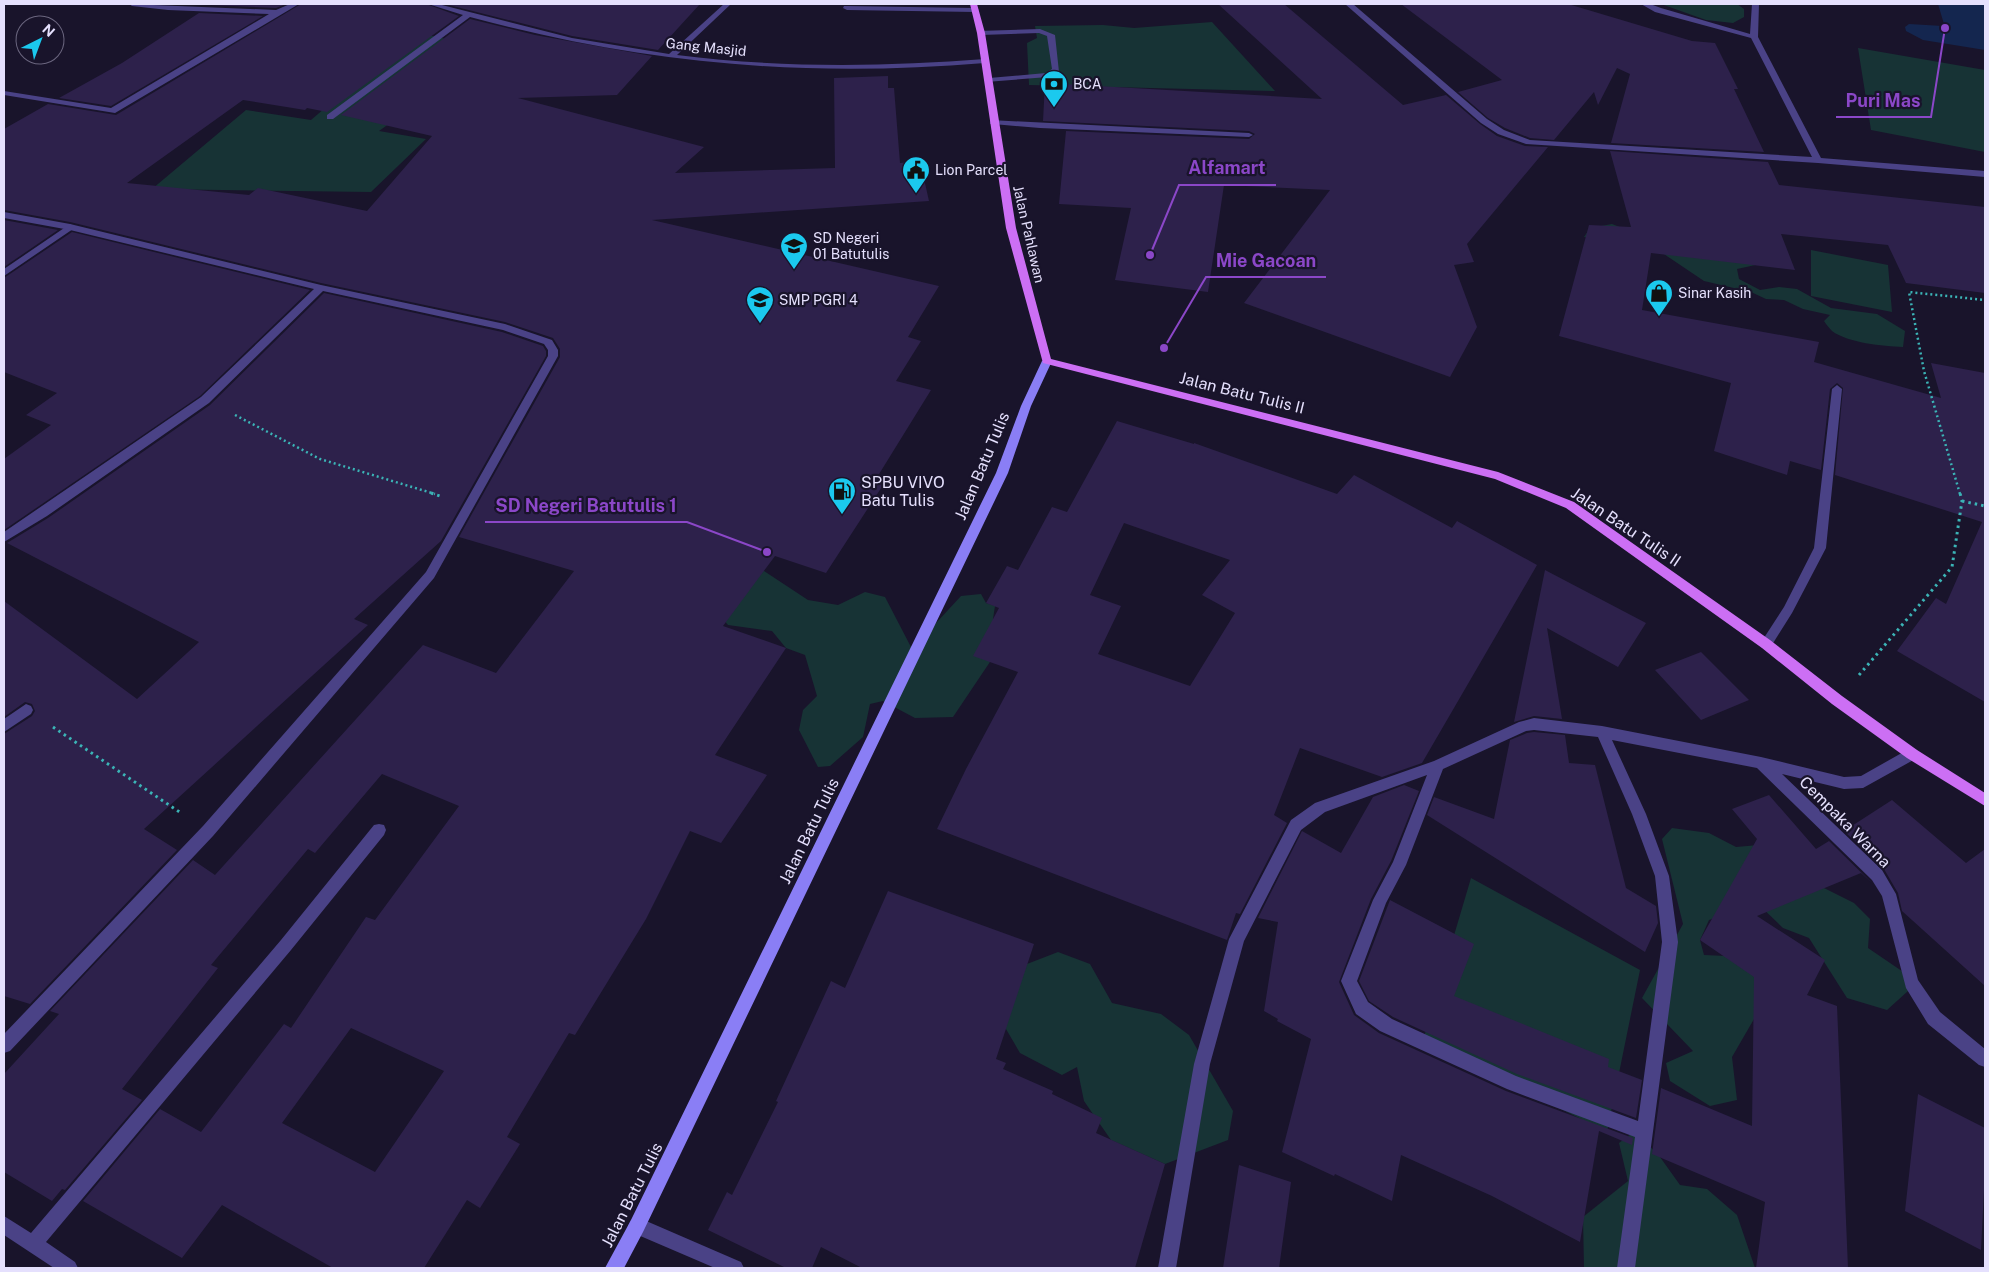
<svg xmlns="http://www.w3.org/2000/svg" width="1989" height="1272" viewBox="0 0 1989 1272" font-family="'Public Sans',sans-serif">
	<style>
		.green { fill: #173335 }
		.water { fill: #14264f }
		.building { fill: #2d214b; fill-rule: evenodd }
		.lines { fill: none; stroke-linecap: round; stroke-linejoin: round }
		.path-far1 { stroke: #3bb4b6; stroke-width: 2.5; stroke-dasharray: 2 3; stroke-linecap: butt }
		.path { stroke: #3bb4b6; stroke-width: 3; stroke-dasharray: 2.5 4; stroke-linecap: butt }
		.lane { fill: #4a4286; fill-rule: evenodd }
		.street { fill: #4a4286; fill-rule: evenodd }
		.secondary { fill: #8a7ef5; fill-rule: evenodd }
		.primary { fill: #cc6ff4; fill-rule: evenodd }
		.labels { text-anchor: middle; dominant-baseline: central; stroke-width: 4.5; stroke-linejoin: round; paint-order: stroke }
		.far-street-label { font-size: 14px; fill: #e5e0fd; stroke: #19142b }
		.far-poi-label { font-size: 14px; fill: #e5e0fd; stroke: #19142b; text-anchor: start }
		.street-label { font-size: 16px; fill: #e5e0fd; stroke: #19142b }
		.poi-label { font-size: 16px; fill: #e5e0fd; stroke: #19142b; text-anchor: start }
		.leader { fill: none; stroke: #8b47c8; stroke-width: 2 }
		.callout-dot { fill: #8b47c8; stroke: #19142b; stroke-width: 2 }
		.callout-label { font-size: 18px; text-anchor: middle; font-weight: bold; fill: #8b47c8; stroke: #19142b; stroke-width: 4.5; stroke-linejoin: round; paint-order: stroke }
	</style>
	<rect width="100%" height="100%" fill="#19142b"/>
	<path class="green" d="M1661 4H1737L1744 9V17L1733 23 1706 20Z
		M1212 22 1275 91 1029 85 1027 43 1037 38 1035 26 1103 25 1134 28Z
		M414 32 451 40 509 37 379 131 426 139 371 192 152 189 246 110 311 120Z
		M1858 48 1985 70V152L1871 130Z
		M1612 224 1653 240 1760 264 1737 269 1739 279 1760 290 1779 287 1797 289 1831 308 1877 314 1905 331 1903 347C1883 346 1848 343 1832 331 1829 328 1826 324 1824 321L1830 315 1803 309 1784 300 1766 299 1751 292 1704 281 1652 246 1584 237 1590 228Z
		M1811 250 1888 265 1892 312 1811 296Z
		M764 571 808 600 838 605 865 592 885 597 912 649 961 596 981 594 986 603 995 606 993 619 998 650 953 717 915 718 883 701 870 704 863 737 830 766 818 767 799 730 803 710 817 696 805 655 786 648 772 631 728 625 711 605 725 577Z
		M1672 828 1709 833 1736 847 1759 845 1822 887 1854 903 1870 919 1868 948 1918 982 1887 1010 1847 998 1809 938 1783 928 1757 903 1709 920 1700 940 1704 955 1748 957 1768 975 1754 1019 1732 1057 1737 1100 1710 1106 1670 1081 1666 1063 1693 1051 1642 998 1683 924 1662 839Z
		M1471 878 1640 970 1607 1132 1423 1040Z
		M1058 952 1090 964 1112 1003 1161 1014 1189 1035 1233 1111 1228 1140 1165 1164 1111 1140 1084 1101 1077 1067 1062 1075 1020 1053 992 1005 1014 969Z
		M1635 1131 1660 1157 1680 1185 1707 1189 1737 1215 1755 1268H1584L1583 1217 1628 1181 1619 1143Z"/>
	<path class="water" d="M1938 4H1985V50L1923 40 1906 31 1905 27 1909 24 1943 26 1944 24Z"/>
	<path class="building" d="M213 4H286L276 8 211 5Z
		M301 4H426L459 16 327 112 307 108 305 110 243 100 127 183 249 195 258 188 367 211 432 136 341 115 470 19 535 35 652 56 617 95 518 98 704 147 675 173 835 168 834 78 888 76V88H894L900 163 920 161 929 201 652 220 939 286 908 337 921 341 896 381 931 390 876 479 885 482 826 573 775 556 723 626 786 648 715 755 767 775 721 843 690 831 646 919 575 1035 569 1033 507 1137 520 1144 480 1208 467 1200 424 1268H333L222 1205 182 1258 83 1201 160 1109 201 1132 284 1024 291 1028 366 917 375 920 459 806 382 774 315 853 308 849 211 965 218 968 122 1089 142 1100 65 1190 62 1189 52 1201 4 1172V1074L59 1014 50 1011 193 860 215 875 423 645 496 673 574 571 459 537 560 357V349L553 338 505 322 321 283 70 222 4 210V129L48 104 116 115ZM351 1028 444 1071 375 1172 282 1123Z
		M445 4H700L658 50 572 36Z
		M1218 4H1284L1403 105 1446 95 1480 124 1497 136 1525 146 1548 147 1467 244 1474 262 1454 265 1477 327 1450 377 1244 303 1330 190 1224 185 1208 292 1115 280 1131 208 1059 204 1066 131 1249 139 1255 134 1249 131 1043 121 1045 83 1322 99Z
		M1401 4H1568L1692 41 1715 43 1738 89H1734L1764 152 1611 143 1630 74 1617 68 1598 105 1594 92 1554 140 1530 138 1505 128 1488 118 1458 92 1502 80Z
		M199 13 263 16 111 106 59 98 122 63Z
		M1610 151 1768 162 1779 185 1985 207V293L1906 283 1888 245 1781 234 1795 270 1651 253 1642 310 1819 342 1814 362 1941 398 1931 363 1985 373V702L1897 651 1936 598 1946 604 1982 522 1835 475 1843 388 1837 383 1830 389 1821 470 1790 461 1787 475 1714 451 1731 383 1559 336 1589 225 1631 227Z
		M4 220 58 230 4 267Z
		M72 232 310 290 200 396 4 530V459L51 425 26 415 57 393 4 372V278Z
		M324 293 502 332 543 346 546 351V356L441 541 354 619 368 625 144 829 177 850 30 1004 4 996V734L32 716 35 711 32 704 25 702 4 717V601L137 699 199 642 7 543 48 518 210 405Z
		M1117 421 1194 444V443L1337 494 1354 475 1452 528 1457 521 1537 565 1422 763 1382 777 1300 748 1274 815 1287 823 1240 914 1236 913 1227 940 937 829 966 769 1018 672 973 656 999 608 986 603 1007 566 1018 570 1052 507 1067 512ZM1124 523 1230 560 1202 595 1235 613 1190 686 1098 654 1121 606 1090 595Z
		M1545 570 1646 623 1618 667 1547 628 1562 719 1534 716 1514 722Z
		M1701 652 1749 700 1701 720 1655 670Z
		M1534 732 1565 735 1569 763 1595 765 1626 888 1656 906 1658 923 1645 952 1427 815 1434 797 1494 819 1510 740 1527 733Z
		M1404 785 1419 791 1391 861 1371 899 1339 982 1354 1015 1379 1033 1506 1091 1633 1138 1632 1145 1599 1131 1580 1242 1492 1196 1401 1155 1392 1201 1335 1174 1334 1176 1282 1152 1311 1039 1277 1021 1278 1019 1264 1011 1278 922 1258 918 1302 831 1341 853 1373 797Z
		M1769 795 1816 849 1829 841 1872 883 1861 873 1757 916 1825 960 1807 995 1837 1006 1848 1268H1756L1765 1202 1652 1154 1661 1088 1752 1126 1754 977 1700 940 1757 839 1732 809Z
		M1892 800 1966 863 1985 849V986L1902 911 1898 893 1884 869 1844 831Z
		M888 891 1034 944 996 1059 1006 1063 1003 1069 1053 1091 1052 1094 1102 1118 1096 1133 1165 1164 1135 1268H862L821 1247 812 1268H786L708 1230 727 1192 732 1195 778 1102 776 1101 831 981 845 988Z
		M1390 900 1474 944 1454 996 1609 1059 1608 1067 1642 1080 1636 1118 1517 1074 1393 1017 1369 1001 1359 981Z
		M1918 1094 1985 1128V1170L1981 1250 1905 1211Z
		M1239 1165 1291 1182 1279 1268H1223Z"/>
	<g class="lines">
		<path class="path-far1" d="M235 415 320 459 435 494
			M1960 494 1924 371 1909 292 1985 300"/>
		<path class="path" d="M431 493 440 496
			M1962 501 1985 506
			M1859 675 1952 567 1962 501 1960 493
			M53 727 181 813"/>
		<path class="lane" d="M844 6 975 8 979 10 975 12 847 10 843 8Z
			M1040 29 1055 35 1059 72 1048 77 986 82V78H989L1046 73 1052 69 1047 36 1039 33 981 35H978V31Z
			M990 120 1249 133 1253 135 1249 137 1040 128 993 124H990Z
			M70 224 75 227 73 229 4 276V269Z
			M1837 385 1842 389 1826 548 1792 613 1770 648H1762L1760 644 1784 607 1814 548 1832 389Z"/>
		<path class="street" d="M129 4 276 10 290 4H299L115 113 4 95V91L111 108 269 14 168 10 132 6Z
			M428 4H438L572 38 669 54 724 4H731L677 55C779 68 882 67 985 59L989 61 985 63C804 78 645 64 470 17L333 119H327V115L463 15Z
			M1345 4H1353L1487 119 1504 130 1530 140 1812 157 1751 38 1655 12 1641 4H1650L1661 8 1750 34 1752 4H1759L1758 37 1821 158 1985 171V177L1818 163 1526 144 1498 134 1481 123Z
			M4 212 70 224 321 285 505 324 552 340 558 350V356L434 578 213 836 10 1051 4 1053V1034L203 826 426 572 548 356V350L544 344 503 330 323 291 209 403 47 516 4 542V532L201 397 314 289 70 230 4 218Z
			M26 704 31 706 33 710 31 714 4 732V719Z
			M1534 718 1602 726 1761 757 1844 777 1861 776 1907 750 1912 748 1917 750 1919 754 1917 758 1863 788 1844 789 1782 774 1882 870 1896 894 1918 980 1940 1012 1985 1049V1067L1979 1065 1928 1024 1906 988 1882 896 1872 880 1757 768 1612 740 1646 814 1669 876 1678 942 1635 1268H1617L1635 1137 1507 1089 1380 1031 1356 1014 1341 981 1373 900 1393 862 1427 775 1325 812 1301 830 1244 941 1210 1064 1176 1268H1158L1194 1064 1229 939 1291 820 1315 803 1434 761 1519 722ZM1534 730 1598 737 1632 814 1655 876 1662 942 1638 1121 1516 1076 1392 1019 1368 1002 1357 981 1386 903 1406 865 1443 769 1526 731Z
			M379 824 384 825 386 830 384 835 291 950 46 1242 75 1262 78 1268H54L4 1235V1216L31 1233 281 940 374 825Z
			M637 1217 741 1262 744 1268H715L631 1232 628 1226 631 1220Z"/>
		<path class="secondary" d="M1047 358 1052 361 1031 406 1008 473 643 1232 624 1268H605L631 1220 996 473 1021 406 1042 361Z"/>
		<path class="primary" d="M970 4H977L985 33 1016 228 1051 359 1498 472 1574 502 1770 640 1842 696 1917 750 1985 793V806L1907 758 1832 704 1762 648 1566 508 1495 479 1043 363 1006 228 977 33Z"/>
	</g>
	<defs>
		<g id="bank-pin" transform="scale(1.4375)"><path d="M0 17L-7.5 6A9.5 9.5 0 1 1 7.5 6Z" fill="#1bc9ee" stroke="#19142b"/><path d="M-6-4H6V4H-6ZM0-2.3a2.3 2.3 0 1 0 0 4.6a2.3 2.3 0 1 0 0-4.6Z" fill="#111"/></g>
		<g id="civic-pin" transform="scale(1.4375)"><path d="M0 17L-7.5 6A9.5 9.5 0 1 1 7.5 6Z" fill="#1bc9ee" stroke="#19142b"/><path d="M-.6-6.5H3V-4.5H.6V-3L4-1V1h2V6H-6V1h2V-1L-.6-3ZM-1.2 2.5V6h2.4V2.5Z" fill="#111"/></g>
		<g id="school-pin" transform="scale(1.4375)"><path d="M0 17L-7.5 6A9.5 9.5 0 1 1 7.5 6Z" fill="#1bc9ee" stroke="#19142b"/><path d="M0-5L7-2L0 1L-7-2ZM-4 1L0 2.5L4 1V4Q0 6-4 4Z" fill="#111"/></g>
		<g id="shop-pin" transform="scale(1.4375)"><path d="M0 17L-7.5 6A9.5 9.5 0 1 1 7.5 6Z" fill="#1bc9ee" stroke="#19142b"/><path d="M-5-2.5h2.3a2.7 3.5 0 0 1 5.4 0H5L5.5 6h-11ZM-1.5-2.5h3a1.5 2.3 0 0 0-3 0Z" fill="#111"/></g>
		<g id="fuel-pin" transform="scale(1.4375)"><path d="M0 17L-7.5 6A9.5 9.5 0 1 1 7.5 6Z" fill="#1bc9ee" stroke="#19142b"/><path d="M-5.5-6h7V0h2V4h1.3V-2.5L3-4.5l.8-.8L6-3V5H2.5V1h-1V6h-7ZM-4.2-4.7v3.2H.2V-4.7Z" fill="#111"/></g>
	</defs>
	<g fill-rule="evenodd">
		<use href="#bank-pin" x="1054" y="84"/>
		<use href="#civic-pin" x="916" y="170"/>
		<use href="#school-pin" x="794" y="246"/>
		<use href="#shop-pin" x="1659" y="293"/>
		<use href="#school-pin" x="760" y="300"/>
		<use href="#fuel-pin" x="842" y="491"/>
	</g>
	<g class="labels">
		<g class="far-street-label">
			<text transform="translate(706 47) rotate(6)">Gang Masjid</text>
			<text transform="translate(1029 234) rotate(77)">Jalan Pahlawan</text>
		</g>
		<g class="far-poi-label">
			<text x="1073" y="84">BCA</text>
			<text x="935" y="170">Lion Parcel</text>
			<text x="813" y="238">SD Negeri<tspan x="813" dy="16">01 Batutulis</tspan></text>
			<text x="1678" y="293">Sinar Kasih</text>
			<text x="779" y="300">SMP PGRI 4</text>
		</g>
		<g class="street-label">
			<text transform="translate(1242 393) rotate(14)">Jalan Batu Tulis II</text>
			<text transform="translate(982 466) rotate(-67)">Jalan Batu Tulis</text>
			<text transform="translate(1626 527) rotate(34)">Jalan Batu Tulis II</text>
			<text transform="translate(1845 822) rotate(45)">Cempaka Warna</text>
			<text transform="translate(809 831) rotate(-64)">Jalan Batu Tulis</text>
			<text transform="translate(632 1195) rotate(-63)">Jalan Batu Tulis</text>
		</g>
		<g class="poi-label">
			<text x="861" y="482">SPBU VIVO<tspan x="861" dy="18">Batu Tulis</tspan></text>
		</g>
	</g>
	<path class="leader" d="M1945 28L1931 117H1836M1150 255L1179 185H1276M1164 348L1206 277H1326M767 552L687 522H485"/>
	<g class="callout-dot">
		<circle cx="1945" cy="28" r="5"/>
		<circle cx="1150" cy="255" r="5"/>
		<circle cx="1164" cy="348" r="5"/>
		<circle cx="767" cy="552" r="5"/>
	</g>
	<g class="callout-label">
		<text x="1883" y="107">Puri Mas</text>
		<text x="1227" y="174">Alfamart</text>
		<text x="1266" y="267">Mie Gacoan</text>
		<text x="586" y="512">SD Negeri Batutulis 1</text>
	</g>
	<rect width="1989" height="1272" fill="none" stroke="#e5e0fd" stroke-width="10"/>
	<g transform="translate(40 40) rotate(42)"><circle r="24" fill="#19142b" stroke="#6b667f"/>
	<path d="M0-4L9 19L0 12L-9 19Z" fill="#1bc9ee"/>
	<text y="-8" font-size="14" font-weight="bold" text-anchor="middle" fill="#e5e0fd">N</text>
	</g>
</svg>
